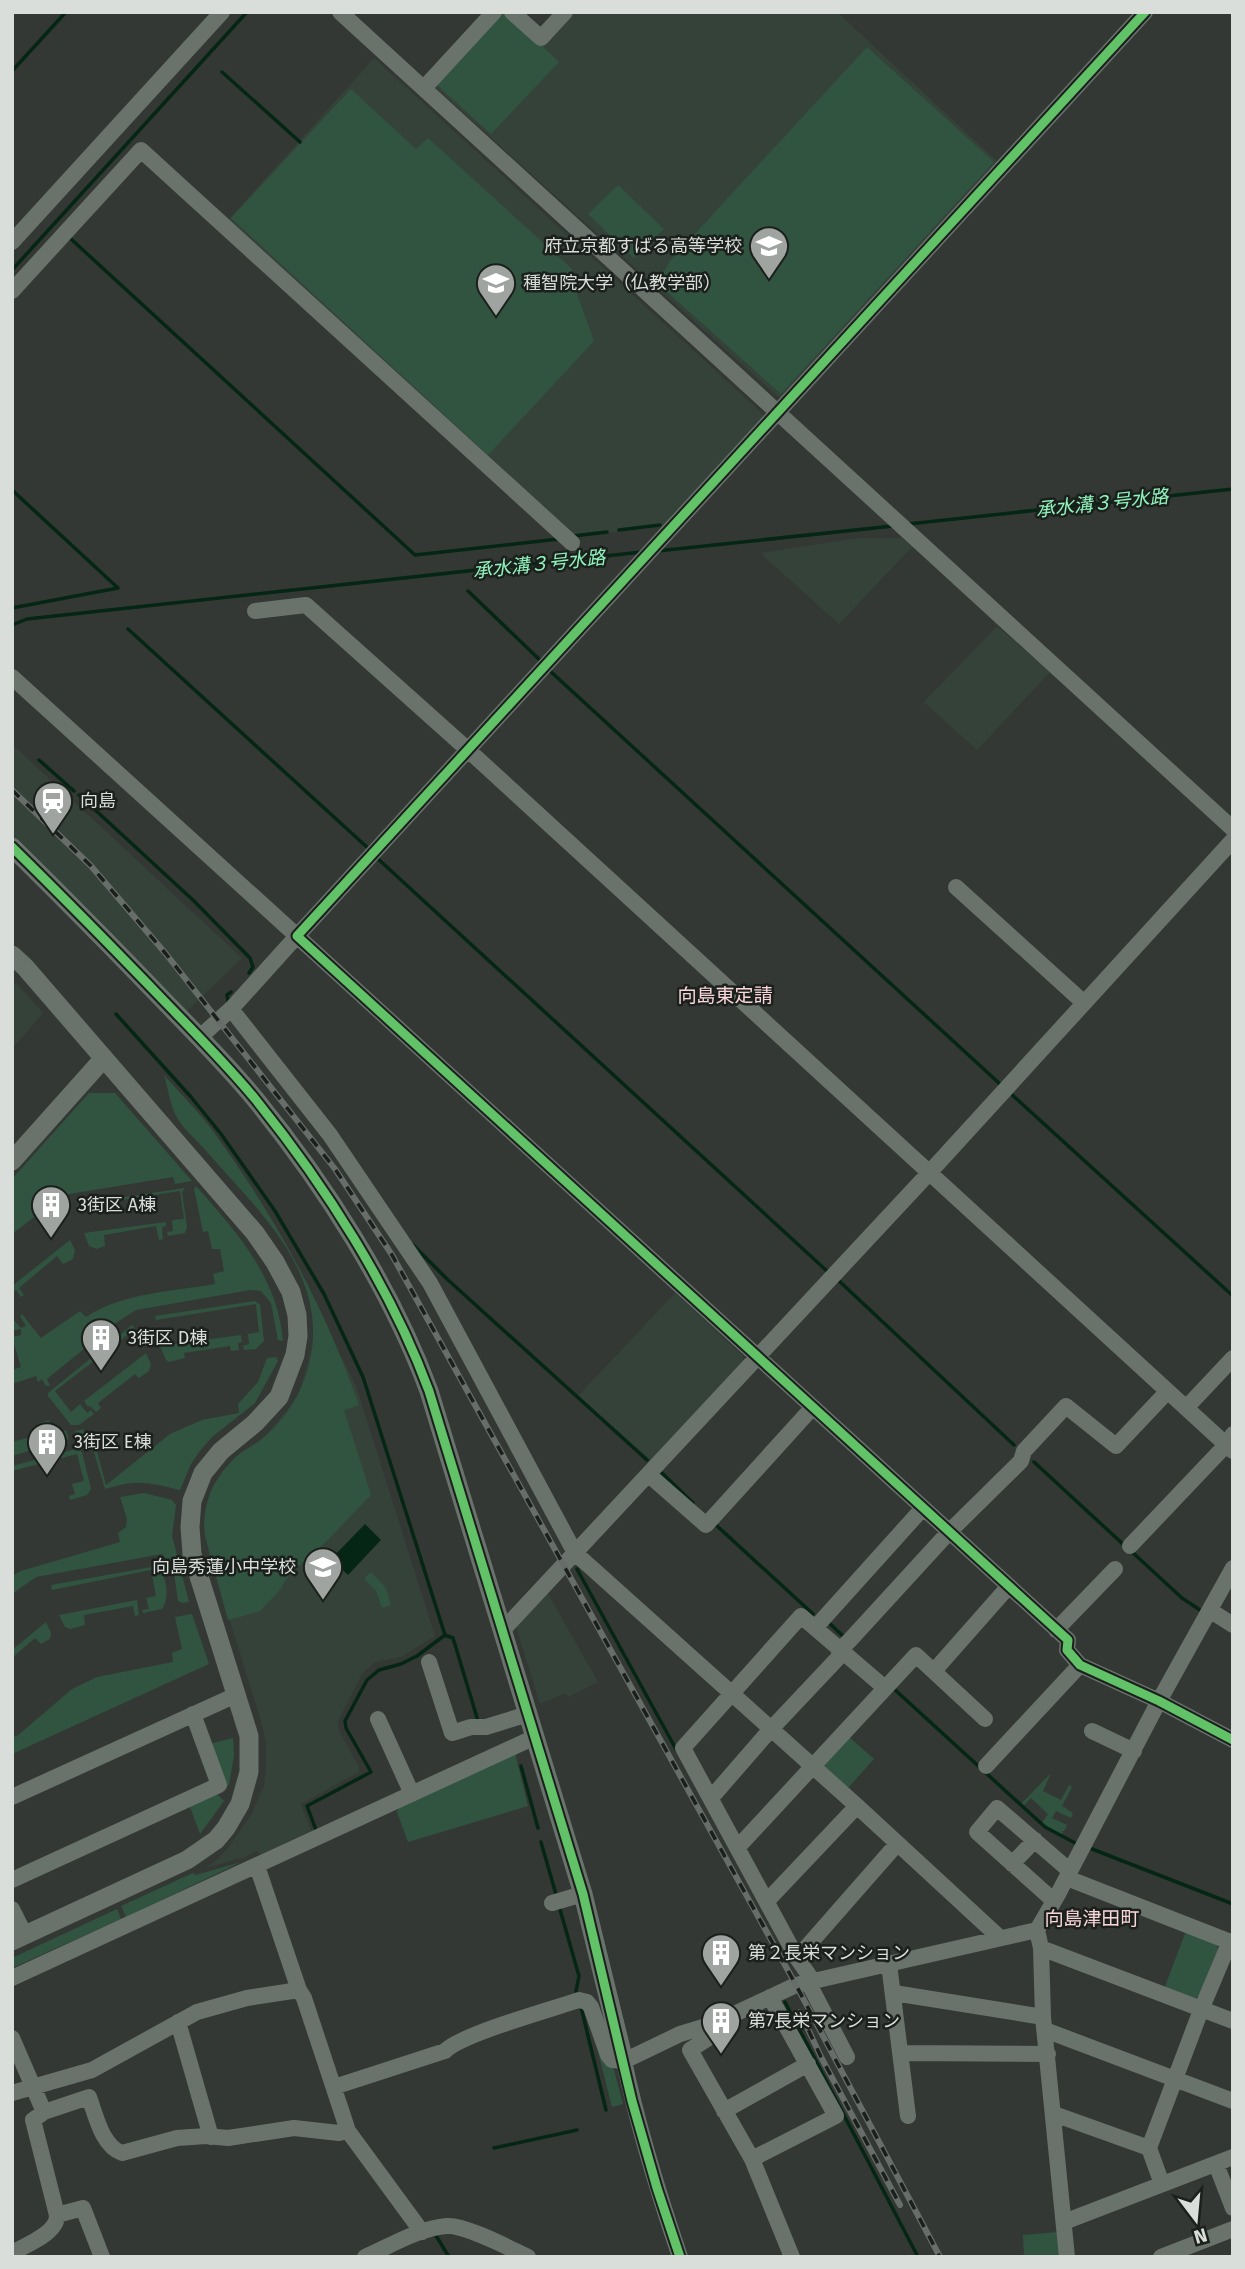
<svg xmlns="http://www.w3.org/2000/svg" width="1245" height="2269" viewBox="0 0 1245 2269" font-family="'Fira Sans','Noto Sans JP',sans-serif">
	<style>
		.built { fill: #354239 }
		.green { fill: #315440 }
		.water { fill: #052614 }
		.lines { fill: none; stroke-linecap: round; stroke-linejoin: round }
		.stream { stroke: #052614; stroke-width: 3.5 }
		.minor { stroke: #69736c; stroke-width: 16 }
		.tertiary { stroke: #69736c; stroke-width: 19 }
		.rail-casing { stroke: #676e6a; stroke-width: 6 }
		.rail { stroke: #1c201d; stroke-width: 3.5; stroke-dasharray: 10; stroke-linecap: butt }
		.cycleway-casing { stroke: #1c201d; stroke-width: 13 }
		.cycleway { stroke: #61c268; stroke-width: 9 }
		.labels { text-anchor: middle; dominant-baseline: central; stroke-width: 5; stroke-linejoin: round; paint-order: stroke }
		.poi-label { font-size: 18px; fill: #d9dedb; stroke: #1c201d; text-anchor: start }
		.water-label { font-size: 19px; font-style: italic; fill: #8ff3bb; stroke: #1c201d }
		.neighbourhood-label { font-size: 19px; fill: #f9d6db; stroke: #1c201d }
	</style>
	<rect width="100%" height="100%" fill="#333835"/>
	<path class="built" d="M570 12H837L998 162 782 397H778L435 87V79L542 43Z
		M374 58 765 416 667 526 572 537 229 219Z
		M858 538H902L912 547 839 624 760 553Z
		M997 626 1050 672 977 750 924 702Z
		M12 744 242 958 187 1011 12 840Z
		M16 983 43 1013 12 1049V986Z
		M675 1293 743 1356V1362L652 1461 578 1396Z
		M334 1342 356 1386 435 1636 401 1657 375 1662 362 1674 338 1721 339 1731 359 1767V1772L301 1804 311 1831 260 1855 257 1850 245 1857 205 1868 218 1859 230 1845 251 1815 264 1786 266 1767V1743L262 1724 209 1554 204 1523 206 1506 212 1487 224 1470 237 1456 264 1438 298 1397 312 1348Z
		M547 1592 598 1682 568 1697 566 1693 540 1704 516 1627Z"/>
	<path class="green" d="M500 12H507L559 62 491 134 438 86 437 81Z
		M867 47 994 162 781 394 655 281 663 274 669 262Z
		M351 89 416 149 428 138 572 269 576 291 594 341 488 455 231 218Z
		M618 185 664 229 634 258 588 214Z
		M164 1075C179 1092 196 1109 210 1127 274 1214 323 1303 359 1405L344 1410 371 1495 315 1553 290 1573 280 1590 260 1611 228 1620 205 1536C201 1505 214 1477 237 1456 245 1449 255 1445 263 1438 299 1408 318 1361 312 1315 303 1249 248 1199 207 1152 198 1141 183 1129 176 1116 170 1104 168 1088 164 1075Z
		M89 1093H115L192 1181 175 1184 173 1177 63 1195 12 1234V1179Z
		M196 1186C237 1232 278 1278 283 1341L278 1340 271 1303 261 1291 250 1290 136 1310 117 1322 47 1379 50 1386H46L42 1379 38 1382 36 1376 12 1384V1370L21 1367 12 1337 21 1335V1329L12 1331V1318L21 1328 26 1326 20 1316 22 1314 41 1338 80 1311 86 1317C124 1292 171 1292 215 1284L213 1274 224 1271 220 1249H212L208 1231 203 1232 194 1189Z
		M185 1188 182 1192 187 1227 185 1233 168 1236 167 1232 173 1231 172 1220 184 1219 180 1191 77 1207V1204Z
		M166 1222V1226L162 1227 163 1239 159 1240 156 1226 104 1235 105 1246 97 1249 89 1246 84 1233Z
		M70 1240 75 1250 73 1259 63 1264 57 1256 19 1288 24 1295 21 1297 16 1290 14 1291 12 1286Z
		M255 1301 260 1305 264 1341 256 1349 244 1350 243 1346 249 1344 248 1334 259 1332 256 1304 156 1320 155 1316Z
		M132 1325 135 1329 55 1391 71 1412 80 1404 87 1413 91 1410 94 1414 79 1425H71L48 1396V1393Z
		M241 1335 242 1342 238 1343 239 1350 231 1351 230 1346 184 1353 185 1358 169 1362 166 1360 160 1346Z
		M146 1353 151 1364 149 1371 139 1378 135 1374 98 1403 101 1408 96 1412 90 1406 88 1407 84 1401Z
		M276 1357 278 1361 255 1403 212 1437 199 1452 191 1464 180 1490C147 1482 138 1479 105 1489L93 1449 77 1438 75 1431 83 1429 85 1436 95 1444 106 1485 170 1434 202 1420 239 1413 238 1404 258 1382 267 1358Z
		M49 1420 53 1436 66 1430 69 1439 12 1456V1442L41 1434 39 1423Z
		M76 1449 82 1452 91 1489 87 1495 70 1500 69 1496 75 1494 72 1484 84 1481 77 1454 12 1471V1466Z
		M144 1493 172 1500 176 1505 172 1536 189 1602 182 1603 178 1601 173 1566 162 1554 36 1577 12 1594V1576L21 1571 120 1542 118 1533 126 1527 127 1519 120 1497Z
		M157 1566C167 1576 170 1598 162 1609L143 1613 142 1610 149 1609 146 1598 156 1596 151 1570 52 1590 51 1585Z
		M371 1572 386 1588 391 1605 382 1608 376 1591 364 1579Z
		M137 1600 139 1615 135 1616 133 1606 84 1615 85 1625 70 1629 65 1627 59 1615Z
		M192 1614 209 1664 12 1754V1734L16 1737 72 1689 97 1677 173 1662 172 1653 182 1649 175 1617Z
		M46 1622 51 1633 50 1639 41 1644 35 1638 12 1658V1650Z
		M848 1736 874 1759 847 1789 825 1769V1760Z
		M233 1738 234 1755 229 1785 224 1787 209 1744Z
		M515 1753 528 1806 408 1842 397 1812 401 1804Z
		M1049 1775H1050L1043 1791 1061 1800 1069 1785 1072 1787 1062 1806 1073 1813 1071 1818 1056 1811 1052 1818 1067 1825 1064 1831H1061L1063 1832 1061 1835 1042 1823 1048 1814 1031 1798 1023 1806 1021 1804Z
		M217 1794 224 1801 200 1834 190 1807Z
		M241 1862 126 1917 121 1906 193 1873 196 1875Z
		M117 1909 121 1919 12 1968V1958Z
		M1186 1931 1215 1940 1218 1949 1198 1997 1189 2000 1164 1989Z
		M589 2016 613 2066 623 2104 612 2107Z
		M1058 2232 1060 2257H1024L1023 2235Z"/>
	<path class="water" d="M365 1524 381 1540 348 1575 331 1559Z"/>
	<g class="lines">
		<path class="stream" d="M12 71 66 12
			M222 72 300 142
			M71 239 415 555 559 539
			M12 270 247 12
			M12 490 118 588 12 608
			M908 524 1233 489
			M619 530 660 525
			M573 536 607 532
			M657 551 893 526
			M468 591 542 662
			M12 625 27 619 642 552
			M128 629 369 849
			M549 670 1000 1084
			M39 760 74 791
			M79 795 194 901 250 958 253 967 249 973
			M376 857 827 1271
			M228 1001 227 995 231 992
			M116 1014 191 1097 221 1134 275 1211 324 1294 363 1377 445 1635 417 1656 401 1664 379 1670 367 1680 345 1721 346 1728 371 1772 307 1806 316 1830
			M1009 1092 1233 1296
			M412 1244 447 1279 647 1460
			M837 1279 1014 1445
			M1034 1462 1125 1546
			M662 1473 693 1503
			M716 1525 813 1614
			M1131 1551 1182 1598 1200 1610
			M577 1569 677 1751
			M829 1623 843 1636
			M445 1635 453 1638 478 1721
			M893 1688 1045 1827 1077 1844
			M521 1766 538 1828
			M541 1842 557 1898
			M1092 1849 1233 1904
			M559 1906 579 1976 576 1991
			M785 2002 918 2257
			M581 2007 606 2110
			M494 2148 577 2130
			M435 2234 449 2257"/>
		<path class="minor" d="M340 12 1233 829
			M512 12 541 38 565 12
			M1145 12 297 936 1068 1640 1067 1650 1080 1665 1159 1701 1233 1740
			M424 88 494 12
			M12 242 222 12
			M12 291 141 150 572 543
			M255 611 306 605 467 749 1233 1451
			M12 677 297 936 231 1009 200 1037
			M956 887 1083 1002
			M231 1009 330 1135 430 1283 575 1553 857 1806 999 1937
			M1186 1408 1233 1358
			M649 1475 706 1525 813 1407
			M1130 1546 1226 1445 1233 1434
			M1211 1611 1233 1625
			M815 1628 923 1508
			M1056 1630 1115 1569
			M502 1631 929 1173 1233 840
			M429 1662 452 1733 471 1727H486L528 1714
			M934 1671 1009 1586
			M378 1719 412 1794
			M1092 1731 1134 1751
			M986 1766 1080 1665
			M12 1797 236 1695
			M711 1798 771 1729 838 1658 840 1650 850 1640 949 1532 1021 1461 1024 1451 1066 1406 1116 1446 1167 1392
			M738 1847 916 1655 985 1719
			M1012 1864 1035 1840
			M257 1866 299 1990 304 1998 348 2131 422 2232
			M1067 1878 1233 1943
			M12 1880 219 1785 193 1714
			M767 1901 857 1806
			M1054 1901 977 1832 997 1808 1070 1871
			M552 1903 583 1894
			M12 1909 25 1935
			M1037 1930 1041 1948 1043 2017 1067 2257
			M1041 1948 1233 2021
			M797 1958 897 1844
			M889 1964 908 2116
			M12 1978 535 1737
			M813 1981 797 1958 683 1748 801 1616 885 1688
			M808 1982 847 2057
			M894 1993 1043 2017
			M178 2022 211 2137
			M713 2024V2035L690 2050 752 2159 792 2257
			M1045 2030 1233 2101
			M12 2038 44 2112
			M901 2053 1048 2054
			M624 2061C638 2128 658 2192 680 2257
			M334 2087 445 2051C462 2034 552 2009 579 2000L587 2002 591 2007 608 2055 612 2060 624 2061 680 2034 713 2024 796 1985 1037 1930 1057 1896 1159 1701 1233 1568
			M12 2093 92 2070 197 2012 247 1998 299 1990
			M724 2111 808 2064
			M1054 2114 1149 2148 1201 2010 1230 1941
			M1149 2148 1162 2184
			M752 2159 836 2116 770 1997
			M1216 2164 1233 2208
			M1064 2222 1233 2157
			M12 2253C26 2245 58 2233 57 2215
			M102 2257 83 2208 57 2215 33 2120 44 2112 89 2097C96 2116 102 2146 122 2153L177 2138 206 2136 228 2138 294 2128 339 2133 348 2131
			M365 2257C390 2246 419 2228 447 2226 466 2225 509 2248 528 2257
			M1161 2257 1233 2229"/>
		<path class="tertiary" d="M12 847C65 899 117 952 169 1006 198 1036 229 1067 256 1100 325 1185 391 1288 429 1391L583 1894 624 2061
			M12 955 25 967 255 1233 275 1262 291 1292 297 1315 298 1336 295 1355 279 1397 255 1423 221 1451 203 1473 192 1501 190 1527 192 1554 249 1736V1772L240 1804 226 1828 216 1840 187 1860 12 1941
			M12 1161 104 1058"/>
		<g class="rail-casing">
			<path id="rail" d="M12 790 91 866 166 954 335 1169 392 1255 796 1985 940 2257
				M800 2012 821 2057 900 2205"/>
		</g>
		<use href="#rail" class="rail"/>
		<g class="cycleway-casing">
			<path id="cycleway" d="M1145 12 297 936 1068 1640 1067 1650 1080 1665 1159 1701 1233 1740
				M12 847C65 899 117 952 169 1006 198 1036 229 1067 256 1100 325 1185 391 1288 429 1391L583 1894 632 2101 657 2188 680 2257"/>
		</g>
		<use href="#cycleway" class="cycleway"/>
	</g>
	<defs>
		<g id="school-pin" transform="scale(2.0125)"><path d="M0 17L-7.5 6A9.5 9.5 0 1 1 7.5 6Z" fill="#9fa4a1" stroke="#1c201d"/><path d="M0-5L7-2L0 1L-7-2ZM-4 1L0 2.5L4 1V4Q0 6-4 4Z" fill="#fff"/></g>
		<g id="university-pin" transform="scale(2.0125)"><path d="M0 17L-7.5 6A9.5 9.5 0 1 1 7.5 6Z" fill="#9fa4a1" stroke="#1c201d"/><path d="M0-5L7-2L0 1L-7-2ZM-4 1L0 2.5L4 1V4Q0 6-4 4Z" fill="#fff"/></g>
		<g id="station-pin" transform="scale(2.0125)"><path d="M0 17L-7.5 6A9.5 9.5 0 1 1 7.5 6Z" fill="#9fa4a1" stroke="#1c201d"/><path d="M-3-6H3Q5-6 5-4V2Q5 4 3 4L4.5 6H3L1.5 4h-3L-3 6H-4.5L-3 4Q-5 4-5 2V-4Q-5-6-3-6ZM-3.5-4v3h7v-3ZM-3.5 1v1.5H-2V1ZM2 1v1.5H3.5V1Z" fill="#fff"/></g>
		<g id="building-pin" transform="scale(2.0125)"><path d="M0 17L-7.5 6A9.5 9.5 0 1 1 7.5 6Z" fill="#9fa4a1" stroke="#1c201d"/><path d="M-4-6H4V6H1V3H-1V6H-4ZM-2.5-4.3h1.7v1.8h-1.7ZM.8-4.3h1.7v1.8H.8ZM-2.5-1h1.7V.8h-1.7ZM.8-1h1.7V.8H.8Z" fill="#fff"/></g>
	</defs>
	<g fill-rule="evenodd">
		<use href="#school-pin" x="769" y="246"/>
		<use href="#university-pin" x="496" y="283"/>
		<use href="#station-pin" x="53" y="801"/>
		<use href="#building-pin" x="51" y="1205"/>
		<use href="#building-pin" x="101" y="1338"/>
		<use href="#building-pin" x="47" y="1442"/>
		<use href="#school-pin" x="323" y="1567"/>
		<use href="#building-pin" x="721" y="1953"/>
		<use href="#building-pin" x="721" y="2021"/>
	</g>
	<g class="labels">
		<g class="poi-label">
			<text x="742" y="246" text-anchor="end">府立京都すばる高等学校</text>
			<text x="523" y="283">種智院大学（仏教学部）</text>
			<text x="80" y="801">向島</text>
			<text x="78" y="1205">3街区 A棟</text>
			<text x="128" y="1338">3街区 D棟</text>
			<text x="74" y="1442">3街区 E棟</text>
			<text x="296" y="1567" text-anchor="end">向島秀蓮小中学校</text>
			<text x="748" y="1953">第２長栄マンション</text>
			<text x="748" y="2021">第7長栄マンション</text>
		</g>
		<g class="water-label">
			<text transform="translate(1102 503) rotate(-6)">承水溝３号水路</text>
			<text transform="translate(539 564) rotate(-6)">承水溝３号水路</text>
		</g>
		<g class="neighbourhood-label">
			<text x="725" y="995">向島東定請</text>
			<text x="1092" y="1918">向島津田町</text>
		</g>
	</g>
	<rect width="1245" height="2269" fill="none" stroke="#d9dedb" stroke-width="28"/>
	<g transform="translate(1196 2220) rotate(164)" stroke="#1c201d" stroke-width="5" paint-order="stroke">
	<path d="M0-5L12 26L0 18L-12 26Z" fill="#d9dedb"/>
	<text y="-10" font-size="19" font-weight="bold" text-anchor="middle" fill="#d9dedb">N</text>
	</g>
</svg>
